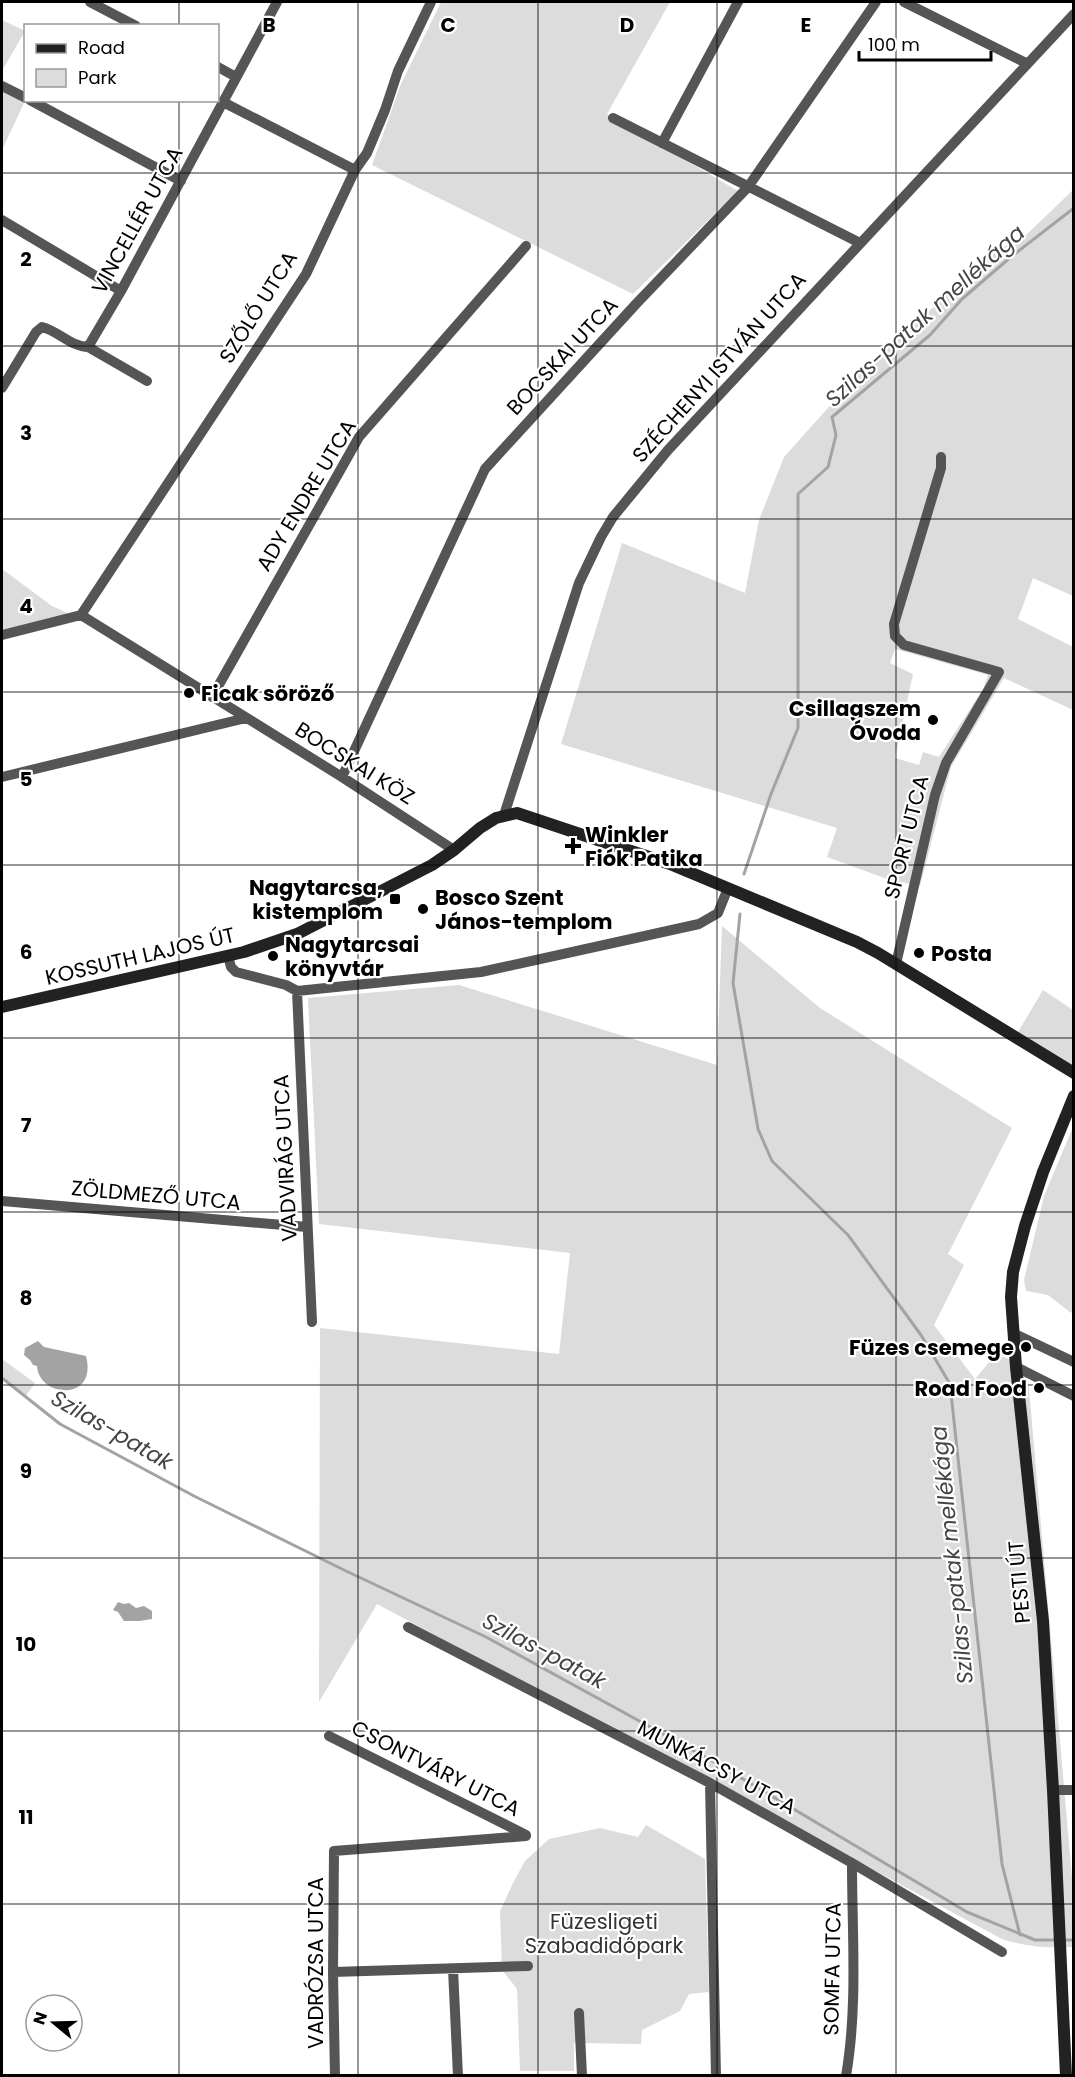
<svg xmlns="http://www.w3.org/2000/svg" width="1075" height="2077" viewBox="0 0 1075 2077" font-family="Poppins,sans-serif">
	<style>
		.green { fill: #dcdcdc; fill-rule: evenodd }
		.water { fill: #a3a3a3 }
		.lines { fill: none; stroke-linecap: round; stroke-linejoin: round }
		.stream { stroke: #a3a3a3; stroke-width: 3 }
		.minor { stroke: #555; stroke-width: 10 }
		.secondary { stroke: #222; stroke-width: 12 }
		.grid { fill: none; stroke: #000; stroke-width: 1.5; stroke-opacity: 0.55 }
		.poi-dot { fill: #000; stroke: #fff; stroke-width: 2 }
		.labels { text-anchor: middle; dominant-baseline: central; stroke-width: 4.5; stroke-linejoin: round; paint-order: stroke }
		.street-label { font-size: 21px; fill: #000; stroke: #fff }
		.poi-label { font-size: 21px; font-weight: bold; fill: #000; stroke: #fff; text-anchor: start }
		.park-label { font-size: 21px; fill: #333; stroke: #fff }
		.water-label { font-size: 22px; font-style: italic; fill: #444; stroke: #fff }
		.grid-label { font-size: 20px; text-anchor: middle; font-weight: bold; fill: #000; stroke: #fff; stroke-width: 4.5; stroke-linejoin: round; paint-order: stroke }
	</style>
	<rect width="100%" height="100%" fill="#fff"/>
	<path class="green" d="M441 2H670L607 114 738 191 633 294 372 165 401 84Z
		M2 20 25 31 2 71Z
		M2 89 25 101 2 150Z
		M1073 190V596L1033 578 1018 619 1073 647V710L1004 678 951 767 920 886 887 879 827 857 837 828 561 744 622 543 745 593 759 520 784 457 861 371 998 250 1024 237ZM895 649 988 675 983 689 939 757 923 752 919 765 895 758 913 674 890 663Z
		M2 569 52 606 76 617 2 635Z
		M722 926 820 1008 1012 1128 948 1254 964 1265 934 1325 975 1379 996 1354 1027 1366 1073 1889V1947C1048 1948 1026 1947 1002 1939L377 1604 319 1702 320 1328 559 1354 570 1253 319 1224 308 998 459 985 717 1065Z
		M1043 990 1073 1010V1063L1071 1064 1018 1032Z
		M1073 1127 1074 1305 1071 1313 1048 1295 1026 1291 1024 1280 1044 1196Z
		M2 1359 35 1383 25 1397 2 1379Z
		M646 1825 705 1859 709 1992 689 1994 680 2011 642 2030 641 2044 574 2043V2071H520L517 1989 502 1970 500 1911 514 1881 525 1861 549 1839 600 1828 638 1837Z"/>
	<path class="water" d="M38 1341 44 1347 86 1356C98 1402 39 1398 37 1366L33 1365 30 1360 24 1355 25 1348Z
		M118 1602 124 1604 129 1603 136 1608 144 1606 152 1611V1619L139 1621H124L118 1612 113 1610Z"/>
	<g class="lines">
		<path class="stream" d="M744 874 771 794 798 728V494L828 467 836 435 832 417 930 335 962 299 1012 256 1074 208
			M740 914 733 983 758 1129 772 1161 848 1235 921 1335 950 1384 1002 1864 1020 1935
			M2 1378 60 1424 194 1496 344 1570 486 1637 716 1763 967 1912 1035 1940H1058
			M1064 1940H1074"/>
		<path class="minor" d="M90 2 136 26
			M904 2 1026 63
			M218 67 236 77
			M2 86 26 98
			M30 100 181 181
			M223 102 355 170
			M613 118 860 243
			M662 143 738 2
			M2 220 121 291
			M88 347 147 381
			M2 388 36 332 42 327C58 331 72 347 88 347L121 291 277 2
			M81 615 306 274 355 170 367 153 385 110 398 71 431 2
			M81 615 342 777 454 850
			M2 635 81 615
			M212 697 359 437 526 246
			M2 777 246 718
			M342 777 485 469 636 304 748 187 876 2
			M504 815 579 583 601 537 613 517 668 450 1074 14
			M228 956 231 967 236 972 286 985 297 991 481 972 699 924 718 913 728 888
			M896 964 935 795 946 763 999 672 904 645 895 636 894 624 941 468V457
			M297 991 312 1322
			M2 1201 307 1227
			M1013 1333 1074 1362
			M1016 1367 1074 1396
			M408 1627 710 1783 852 1863 1002 1952
			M329 1736 526 1835
			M710 1783 716 2076
			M1053 1790H1074
			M453 1969 458 2076
			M333 1972 528 1966
			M579 2013 582 2076
			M335 2076 333 1972 334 1851 526 1836
			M846 2076C858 2006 852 1933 852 1863"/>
		<path class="secondary" d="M2 1007 244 952 297 934 432 865 454 850 480 828 496 818 517 813 670 864 857 942 878 953 1074 1073
			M1066 2076 1053 1790 1043 1621 1016 1367 1011 1297 1013 1272 1025 1226 1043 1172 1074 1096"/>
	</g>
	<path class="grid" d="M179 2V26M358 2V2076M538 2V2076M717 2V2076M896 2V2076M179 100V2076M2 173H1074M2 346H1074M2 519H1074M2 692H1074M2 865H1074M2 1038H1074M2 1212H1074M2 1385H1074M2 1558H1074M2 1731H1074M2 1904H1074"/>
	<g class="poi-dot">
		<circle cx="189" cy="693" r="6"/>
		<circle cx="933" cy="720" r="6"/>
		<path d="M570 837h6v6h6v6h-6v6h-6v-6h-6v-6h6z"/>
		<rect x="389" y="893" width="12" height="12" rx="3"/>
		<circle cx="423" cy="909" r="6"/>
		<circle cx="919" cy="953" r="6"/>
		<circle cx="273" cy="956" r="6"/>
		<circle cx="1026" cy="1347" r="6"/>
		<circle cx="1039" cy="1388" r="6"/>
	</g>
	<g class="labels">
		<g class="street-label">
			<text transform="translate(137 220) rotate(-61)">VINCELLÉR UTCA</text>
			<text transform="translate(258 307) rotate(-58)">SZŐLŐ UTCA</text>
			<text transform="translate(562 356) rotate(-47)">BOCSKAI UTCA</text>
			<text transform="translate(719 367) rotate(-48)">SZÉCHENYI ISTVÁN UTCA</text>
			<text transform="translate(306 495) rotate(-59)">ADY ENDRE UTCA</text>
			<text transform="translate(355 763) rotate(32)">BOCSKAI KÖZ</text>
			<text transform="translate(906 837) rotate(-76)">SPORT UTCA</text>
			<text transform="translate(140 956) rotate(-13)">KOSSUTH LAJOS ÚT</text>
			<text transform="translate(285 1158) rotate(-93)">VADVIRÁG UTCA</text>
			<text transform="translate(156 1195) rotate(5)">ZÖLDMEZŐ UTCA</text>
			<text transform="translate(1019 1582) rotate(-95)">PESTI ÚT</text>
			<text transform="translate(717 1767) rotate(28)">MUNKÁCSY UTCA</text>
			<text transform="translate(436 1768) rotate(27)">CSONTVÁRY UTCA</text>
			<text transform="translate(315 1963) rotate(-90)">VADRÓZSA UTCA</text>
			<text transform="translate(832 1969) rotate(-89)">SOMFA UTCA</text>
		</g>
		<g class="poi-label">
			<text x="201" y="693">Ficak söröző</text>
			<text x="921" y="708" text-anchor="end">Csillagszem<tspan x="921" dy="24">Óvoda</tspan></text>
			<text x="585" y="834">Winkler<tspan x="585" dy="24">Fiók Patika</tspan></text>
			<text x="383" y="887" text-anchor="end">Nagytarcsa,<tspan x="383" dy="24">kistemplom</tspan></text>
			<text x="435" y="897">Bosco Szent<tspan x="435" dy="24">János-templom</tspan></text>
			<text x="285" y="944">Nagytarcsai<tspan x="285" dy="24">könyvtár</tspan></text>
			<text x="931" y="953">Posta</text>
			<text x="1014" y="1347" text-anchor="end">Füzes csemege</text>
			<text x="1027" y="1388" text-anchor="end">Road Food</text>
		</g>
		<g class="park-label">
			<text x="604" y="1921">Füzesligeti<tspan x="604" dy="24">Szabadidőpark</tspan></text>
		</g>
		<g class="water-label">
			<text transform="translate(925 316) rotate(-42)">Szilas-patak mellékága</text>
			<text transform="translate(112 1430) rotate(30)">Szilas-patak</text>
			<text transform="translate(952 1555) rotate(-96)">Szilas-patak mellékága</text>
			<text transform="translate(544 1651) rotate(28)">Szilas-patak</text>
		</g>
	</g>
	<g class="grid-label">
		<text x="269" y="32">B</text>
		<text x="448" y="32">C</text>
		<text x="627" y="32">D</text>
		<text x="806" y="32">E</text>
		<text x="26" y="266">2</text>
		<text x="26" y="440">3</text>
		<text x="26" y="613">4</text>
		<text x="26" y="786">5</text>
		<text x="26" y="959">6</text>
		<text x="26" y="1132">7</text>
		<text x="26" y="1305">8</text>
		<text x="26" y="1478">9</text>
		<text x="26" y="1651">10</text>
		<text x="26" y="1824">11</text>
	</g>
	<rect width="1075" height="2077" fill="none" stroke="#000000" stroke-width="6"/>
	<rect x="24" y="24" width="195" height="78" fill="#ffffff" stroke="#999999" stroke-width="1.5"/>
	<rect x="36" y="44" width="30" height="9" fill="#222222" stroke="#999999" stroke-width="1.5"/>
	<text x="78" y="54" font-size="18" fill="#000000">Road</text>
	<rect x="36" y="69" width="30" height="18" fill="#dcdcdc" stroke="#999999" stroke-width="1.5"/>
	<text x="78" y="84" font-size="18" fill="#000000">Park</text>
	<g transform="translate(54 2023) rotate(289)"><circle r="28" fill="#ffffff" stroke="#999999" stroke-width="1.5"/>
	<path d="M0-4.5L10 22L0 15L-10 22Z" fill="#000000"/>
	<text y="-9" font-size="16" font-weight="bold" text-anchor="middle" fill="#000000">N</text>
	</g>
	<path d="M859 51v9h132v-9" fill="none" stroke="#000000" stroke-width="3"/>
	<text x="868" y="51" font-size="18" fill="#000000" stroke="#ffffff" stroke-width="4.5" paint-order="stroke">100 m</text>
</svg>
